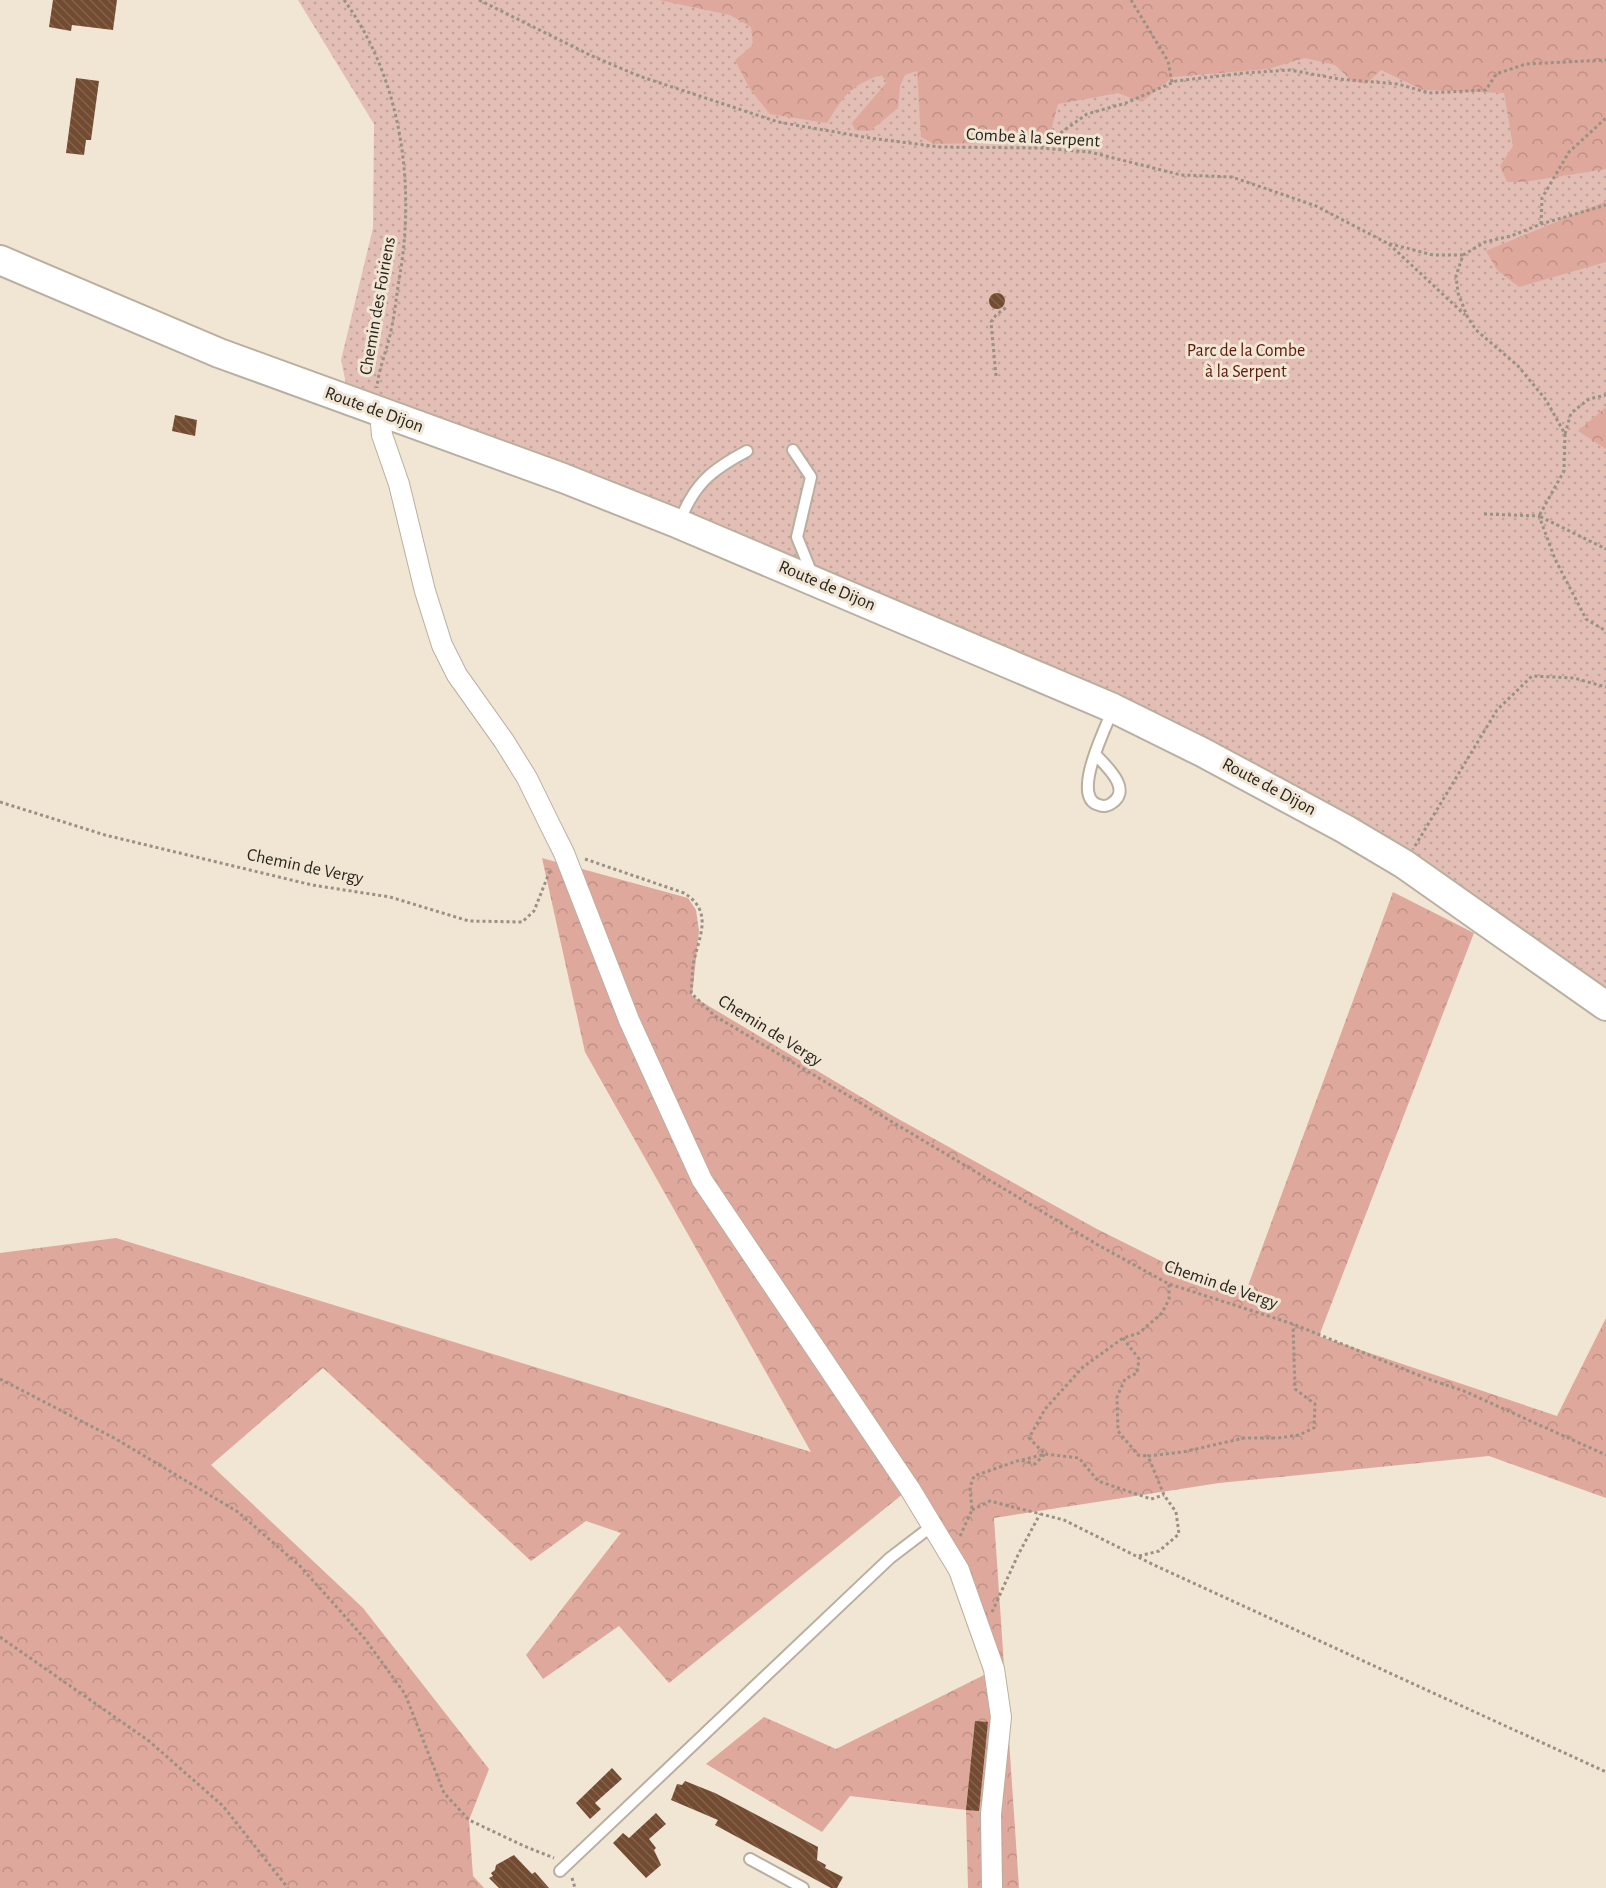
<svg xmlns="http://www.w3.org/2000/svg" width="1606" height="1888" viewBox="0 0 1606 1888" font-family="'Alegreya Sans',sans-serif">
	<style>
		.grass { fill: url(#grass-dots) }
		.forest { fill: url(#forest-crowns) }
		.building { fill: url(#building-back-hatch) }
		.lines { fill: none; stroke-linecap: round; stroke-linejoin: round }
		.lane-casing { stroke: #baaf9e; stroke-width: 14 }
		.street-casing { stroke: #baaf9e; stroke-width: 22 }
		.secondary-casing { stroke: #baaf9e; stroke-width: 32 }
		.path { stroke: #999184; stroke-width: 3; stroke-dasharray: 3 3; stroke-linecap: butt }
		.lane { stroke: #fff; stroke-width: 10 }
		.street { stroke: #fff; stroke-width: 20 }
		.secondary { stroke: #fff; stroke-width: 28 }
		.labels { text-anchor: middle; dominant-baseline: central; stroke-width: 6; stroke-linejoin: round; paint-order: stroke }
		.street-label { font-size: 18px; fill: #29251e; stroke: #f1e5d4 }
		.park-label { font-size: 18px; fill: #5b1b0e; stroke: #f1e5d4 }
	</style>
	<defs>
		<pattern id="grass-dots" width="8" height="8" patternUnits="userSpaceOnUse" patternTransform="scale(1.5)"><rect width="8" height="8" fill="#e2beb5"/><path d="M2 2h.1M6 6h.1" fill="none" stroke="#c2a39b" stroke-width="1.8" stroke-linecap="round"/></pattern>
		<pattern id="forest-crowns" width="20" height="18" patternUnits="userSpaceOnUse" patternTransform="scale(1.5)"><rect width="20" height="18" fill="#dfa89c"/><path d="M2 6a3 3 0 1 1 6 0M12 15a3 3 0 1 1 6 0" fill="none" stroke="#bf9086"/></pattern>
		<pattern id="building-back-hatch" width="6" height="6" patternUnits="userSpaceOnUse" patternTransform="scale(1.5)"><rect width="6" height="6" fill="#734b30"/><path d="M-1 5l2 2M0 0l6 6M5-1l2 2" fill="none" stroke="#82624c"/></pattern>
	</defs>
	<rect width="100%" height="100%" fill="#f1e5d4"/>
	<path class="grass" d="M298 0H1606V993L1361 830 348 393 341 360 373 228 374 124Z"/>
	<path class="forest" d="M659 0H1606V169L1524 182H1507L1500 166 1513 146 1504 93 1423 90 1381 70 1366 84 1351 80 1335 65 1305 58 1267 69 1173 77 1142 102 1118 93 1058 104 1051 131 1036 142 934 144 921 137 917 71 905 75 900 86 898 108 870 131 855 130 852 123 887 82 881 75C849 86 844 96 827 123L770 114 750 89 735 60 753 45 751 27 730 15Z
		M1606 201V262L1519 287 1497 270 1486 251Z
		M1606 407V449L1578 431Z
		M542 858 688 898 696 910 699 931 692 996 893 1116 1097 1229 1171 1266 1245 1294 1393 892 1474 933 1319 1336 1557 1416 1606 1318V1498L1489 1456 1219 1483 994 1518 1019 1888H968L966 1810 850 1796 822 1832 706 1764 764 1717 836 1749 994 1670 959 1570 909 1489 669 1683 619 1626 543 1679 526 1655 621 1533 586 1521 531 1561 323 1368 211 1465 363 1608 489 1769 469 1820 473 1876 484 1888H0V1253L116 1238 811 1452 585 1052Z"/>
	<path class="building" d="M53 0H117L113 30 72 25 71 31 49 27Z
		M76 78 99 81 91 140H86L84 155 66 153Z
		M989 301a8 8 0 1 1 16 0a8 8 0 1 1-16 0Z
		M175 415 197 420 195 436 172 431Z
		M975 1721 988 1722 979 1811 966 1810Z
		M612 1768 622 1779 595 1803 601 1809 590 1819 576 1803Z
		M685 1781 715 1793 818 1847 817 1860 826 1865 825 1868 843 1877 837 1888H831L715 1825 718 1820 671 1800 677 1784 682 1785Z
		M656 1813 666 1824 649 1839 656 1848 654 1850 661 1865 646 1878 613 1843 623 1833 629 1838Z
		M514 1855 532 1874 535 1872 549 1888H499L489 1878 493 1876 491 1873 495 1870 496 1865Z"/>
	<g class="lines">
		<g class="lane-casing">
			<path id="lane" d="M793 450 811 477 797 537 812 574
				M679 523C694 484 711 470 747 451
				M1095 754C1105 765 1133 789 1112 803 1108 806 1104 807 1099 805 1070 798 1106 727 1113 709
				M750 1859 803 1888
				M560 1871 890 1558 932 1526"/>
		</g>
		<g class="street-casing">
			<path id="street" d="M380 413 382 435 399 484 425 591 442 645 457 675 504 741 527 778 550 825 564 853 629 1020 702 1180 910 1489 959 1570 994 1669 1001 1717 991 1814 992 1888"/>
		</g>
		<g class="secondary-casing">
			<path id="secondary" d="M0 260 219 353 563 478 679 524 1113 708 1202 752 1345 829 1404 864 1606 1006"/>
		</g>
		<path class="path" d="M344 0C402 79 416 187 399 280 396 300 394 320 389 339 385 355 378 372 377 388
			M479 0 592 56 639 76 778 122 870 138 940 147 1039 148 1090 152 1181 175 1232 177 1316 206 1387 243 1433 255H1463L1456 276 1458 293 1467 316 1476 330 1518 366 1546 400 1565 434 1564 471 1539 516 1606 549
			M1131 0 1168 61 1172 83
			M1041 147 1087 114 1126 103 1176 81 1245 73 1290 70 1339 79 1398 84 1429 93 1486 90 1496 74 1526 64 1606 60
			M1541 224 1542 198 1569 152 1606 118
			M1389 244 1465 315
			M1463 255 1485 242 1511 236 1541 224 1606 205
			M996 376 991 322 996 315 1008 306
			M1565 434 1571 413 1589 399 1606 395
			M1484 514 1539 516 1555 559 1586 619 1606 631
			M0 802 105 835 312 885 390 897 469 921 522 922 534 911 551 868
			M1415 846 1497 710 1532 676 1574 678 1606 687
			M585 859 684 893C715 912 698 938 693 965 692 974 692 984 691 993L715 1016 1098 1245 1169 1284 1293 1324 1428 1379 1464 1391 1606 1455
			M1123 1338 1139 1359 1137 1373 1125 1379 1117 1397 1118 1431 1138 1455 1148 1456
			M0 1379 116 1439 238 1512 301 1567 365 1639 405 1694 444 1793 469 1820 524 1846 554 1858
			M1022 1460 1045 1454 1079 1458 1098 1481 1151 1499 1164 1495
			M972 1510 990 1501 1064 1520 1154 1565 1606 1772
			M960 1536 972 1510 970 1487 974 1476 1020 1460 1035 1464 1045 1454 1029 1438 1045 1409 1083 1367 1123 1338 1139 1333 1162 1313 1169 1299V1284
			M1139 1556 1159 1551 1179 1534 1176 1512 1164 1495 1148 1456 1183 1452 1244 1438H1278L1299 1435 1314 1428 1315 1404 1295 1389 1293 1324
			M992 1612 1018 1555 1040 1514
			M0 1637 149 1741 223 1806 288 1888
			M572 1878 575 1888"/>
		<use href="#lane" class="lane"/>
		<use href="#street" class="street"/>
		<use href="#secondary" class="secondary"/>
	</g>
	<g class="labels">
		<g class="street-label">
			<text transform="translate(1033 138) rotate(3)">Combe à la Serpent</text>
			<text transform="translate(378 306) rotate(-80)">Chemin des Foiriens</text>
			<text transform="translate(374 410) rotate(20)">Route de Dijon</text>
			<text transform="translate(827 586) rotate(23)">Route de Dijon</text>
			<text transform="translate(1269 787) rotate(28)">Route de Dijon</text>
			<text transform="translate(305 867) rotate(12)">Chemin de Vergy</text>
			<text transform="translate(770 1031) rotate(32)">Chemin de Vergy</text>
			<text transform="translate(1221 1285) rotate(19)">Chemin de Vergy</text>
		</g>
		<g class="park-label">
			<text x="1246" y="351">Parc de la Combe<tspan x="1246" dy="21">à la Serpent</tspan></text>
		</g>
	</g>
</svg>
